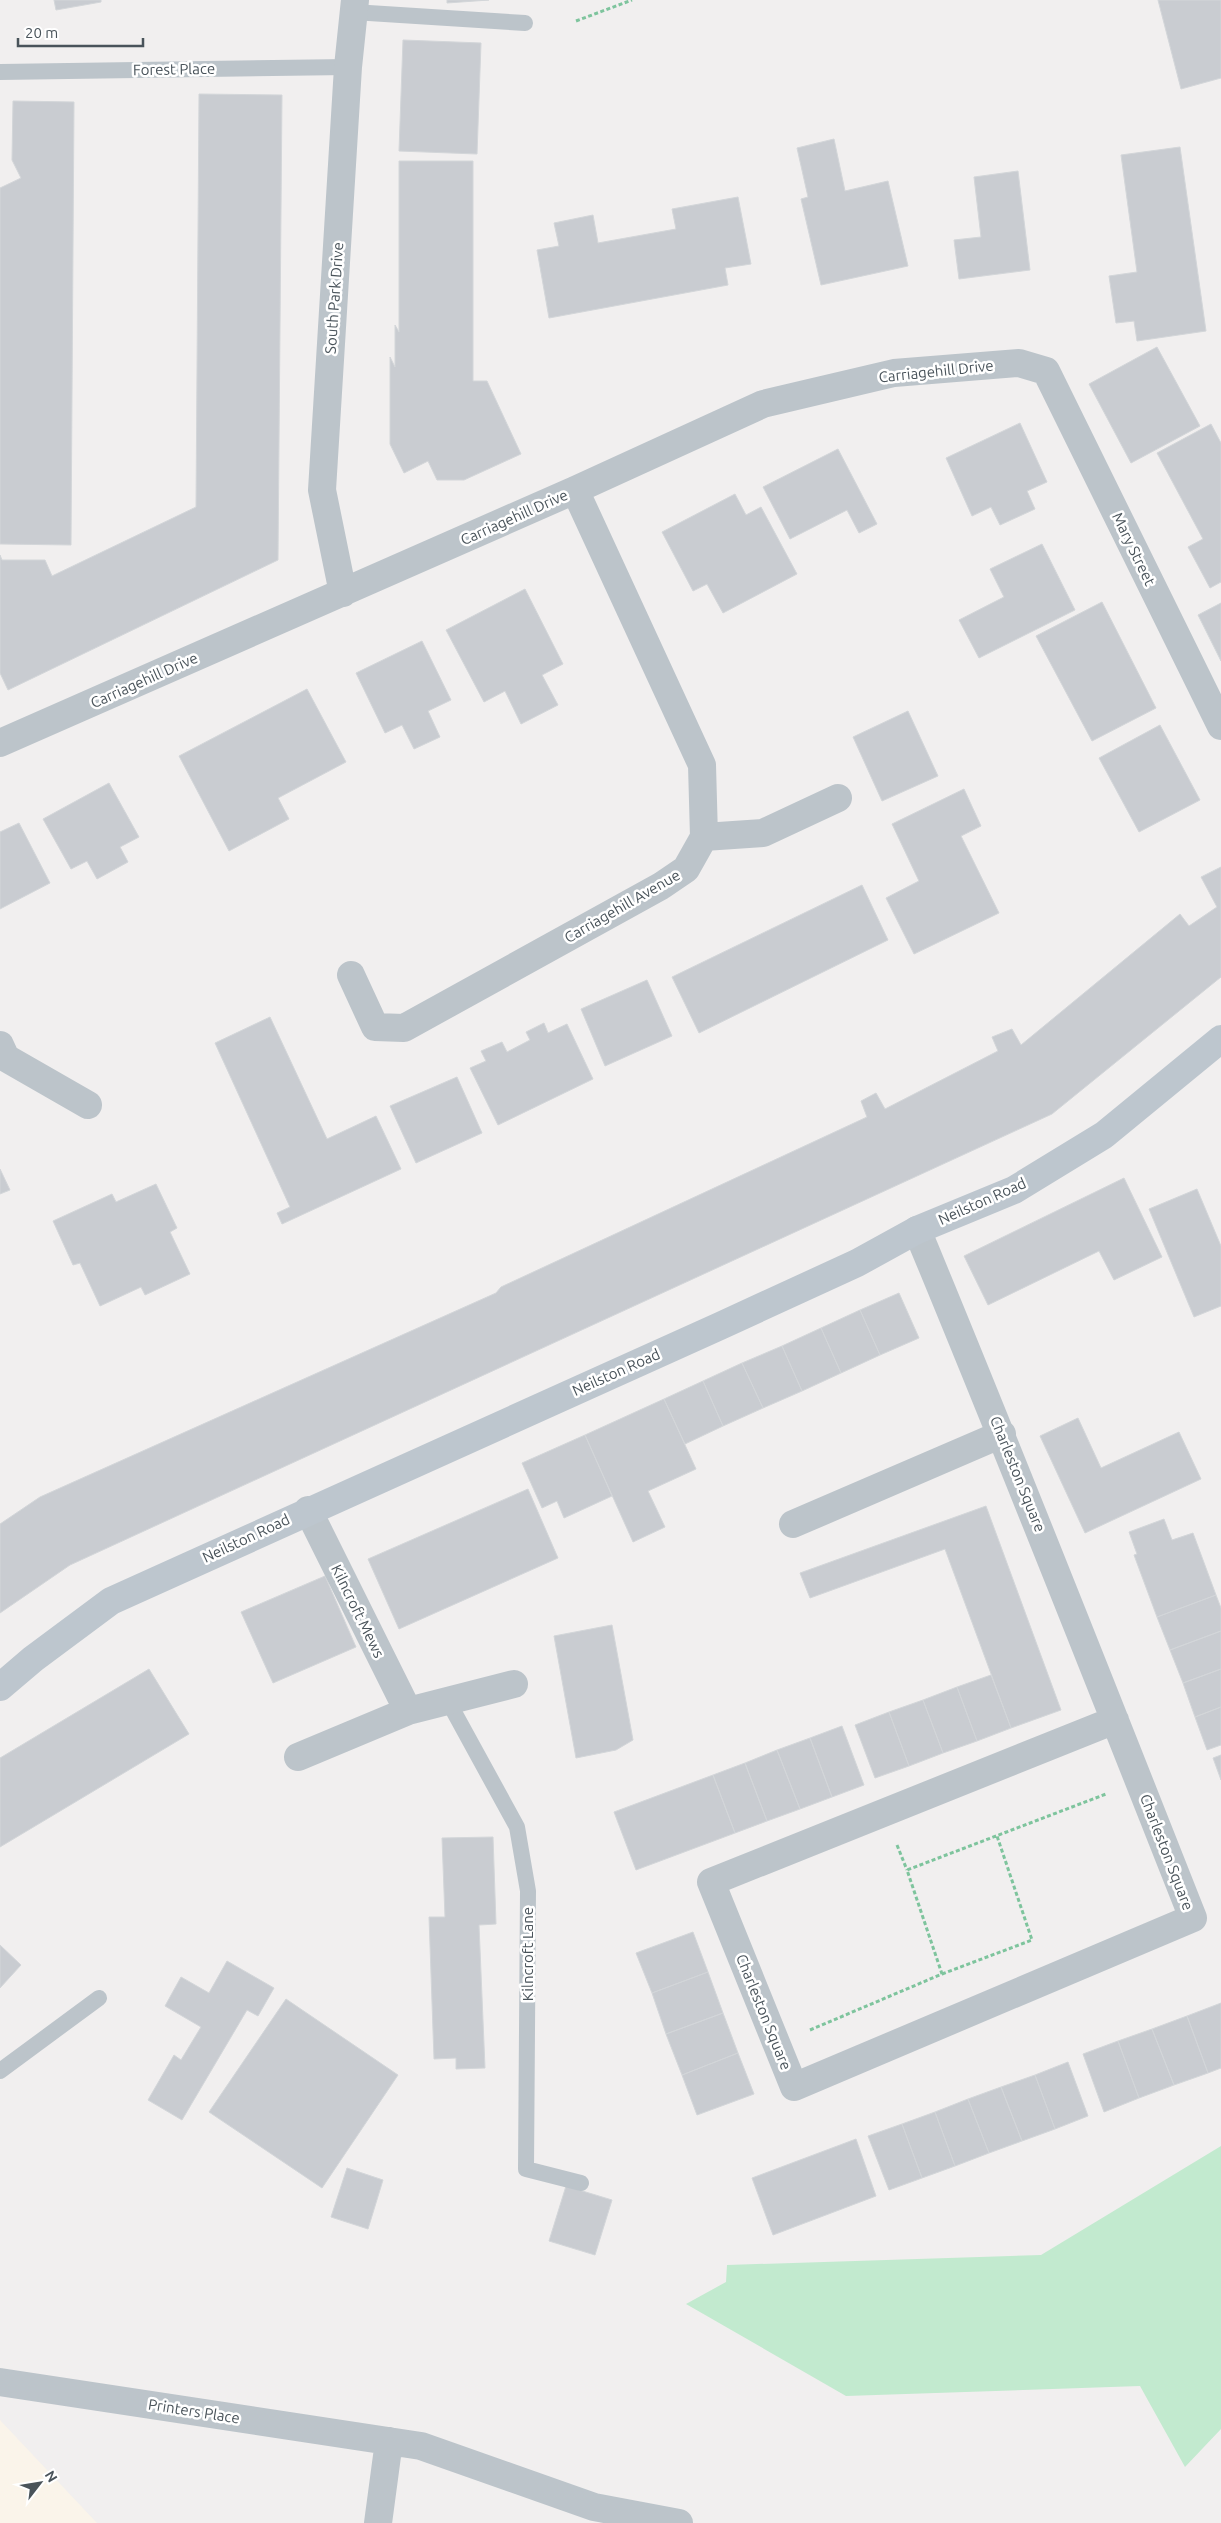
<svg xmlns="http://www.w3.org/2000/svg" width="1221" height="2523" viewBox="0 0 1221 2523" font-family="Ubuntu,sans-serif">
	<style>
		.commercial { fill: #faf4ea }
		.green { fill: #c2eacf }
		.building { fill: #c9ccd1; stroke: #d3d6d9 }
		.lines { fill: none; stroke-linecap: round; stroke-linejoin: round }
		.path { stroke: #7ec49d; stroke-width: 3; stroke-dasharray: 4 2.5; stroke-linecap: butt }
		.lane { stroke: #bcc4ca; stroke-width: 16 }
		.street { stroke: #bcc4ca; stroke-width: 28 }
		.secondary { stroke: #bdc6ce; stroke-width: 28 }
		.labels { text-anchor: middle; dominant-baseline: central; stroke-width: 5; stroke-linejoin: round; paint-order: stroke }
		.street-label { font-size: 15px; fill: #49535a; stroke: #fff }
	</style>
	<rect width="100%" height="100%" fill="#f1efef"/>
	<path class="commercial" d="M0 2420 97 2523H0Z"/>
	<path class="green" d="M1221 2146V2429L1185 2467 1140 2386 846 2396 686 2304 726 2282 727 2265 1041 2255Z"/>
	<path class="building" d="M54 0H101V2L56 10Z
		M447 0H489L447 3Z
		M1158 0H1221V78L1181 89Z
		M403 40 481 43 477 154 399 151Z
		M199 94 282 95 278 560 8 690 0 673V555L2 560H45L52 576 196 507Z
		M13 101 74 102 71 545 0 544V188L21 178 12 160Z
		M834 139 845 191 888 181 908 266 821 285 801 199 808 197 797 148Z
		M1180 147 1206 331 1137 341 1134 321 1116 323 1109 276 1137 272 1121 155Z
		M399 161H473V381H487L521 454 464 480H437L428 461 404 473 390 444V357L395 367V325L399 332Z
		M1018 171 1030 270 959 279 954 240 981 237 974 177Z
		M738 197 751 264 725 268 728 285 549 318 537 250 559 246 554 223 593 215 598 243 676 229 672 209Z
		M1157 347 1200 426 1131 463 1089 384Z
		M1020 423 1047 482 1027 491 1035 509 1000 525 991 507 972 516 946 458Z
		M1211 424 1221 443V582L1210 588 1188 547 1203 539 1157 453Z
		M838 449 877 524 859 533 847 510 790 539 763 487Z
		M735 494 746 515 761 507 797 574 723 613 707 584 693 591 662 532Z
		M1042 544 1075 610 979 658 959 620 1004 597 990 569Z
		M525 589 563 664 542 675 558 705 521 724 505 691 484 702 446 630Z
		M1102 602 1156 708 1092 741 1036 636Z
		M1221 603V661L1198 615Z
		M422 641 451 700 428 711 440 737 414 749 402 725 385 733 356 673Z
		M307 689 346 762 278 798 289 819 229 851 179 756Z
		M908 711 938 776 882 801 853 737Z
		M1160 725 1200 800 1139 832 1099 758Z
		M109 783 139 837 120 847 128 862 97 879 87 861 71 869 43 819Z
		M964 789 981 826 961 836 999 913 914 954 886 898 919 881 892 824Z
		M19 823 50 883 0 909V832Z
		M1221 867V977L1052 1114 70 1565 0 1613V1524L40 1497 496 1293 501 1287 867 1117 861 1101 876 1093 885 1109 998 1051 992 1037 1012 1029 1021 1045 1180 914 1189 926 1217 907 1201 877Z
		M862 885 888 940 699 1033 672 977Z
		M647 980 672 1036 605 1066 581 1009Z
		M270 1017 327 1139 376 1116 401 1169 282 1224 277 1213 290 1207 215 1043Z
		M544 1023 548 1033 567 1024 593 1079 498 1125 470 1068 486 1061 481 1051 502 1042 507 1052 530 1040 526 1032Z
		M457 1077 482 1133 416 1163 390 1106Z
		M0 1169 10 1190 0 1194Z
		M1124 1178 1162 1257 1114 1280 1099 1251 988 1305 964 1256Z
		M156 1184 177 1228 170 1232 190 1274 145 1295 141 1287 100 1306 80 1263 73 1265 53 1221 112 1194 116 1202Z
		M1197 1189 1221 1246V1306L1194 1317 1149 1209Z
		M899 1293 919 1338 880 1355 860 1310Z
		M860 1310 880 1355 841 1373 821 1328Z
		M821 1328 841 1373 802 1391 782 1346Z
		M782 1346 802 1391 763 1408 742 1363Z
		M742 1363 763 1408 723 1426 703 1381Z
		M703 1381 723 1426 685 1444 664 1399Z
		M664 1399 696 1469 648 1491 665 1527 633 1542 585 1435Z
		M1078 1418 1101 1468 1179 1432 1201 1479 1085 1533 1040 1436Z
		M585 1435 612 1496 564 1518 557 1501 542 1508 522 1463Z
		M528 1489 558 1558 399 1629 368 1559Z
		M986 1506 1061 1710 1011 1728 945 1549 810 1598 800 1573Z
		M1164 1519 1172 1540 1193 1533 1216 1595 1157 1617 1134 1555 1137 1554 1129 1532Z
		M325 1576 356 1647 273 1683 241 1612Z
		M1216 1595 1221 1608V1631L1170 1650 1157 1617Z
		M612 1625 633 1740 616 1750 576 1758 554 1636Z
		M1221 1631V1669L1183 1683 1170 1650Z
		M149 1669 189 1734 0 1847V1758Z
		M1221 1669V1707L1195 1717 1183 1683Z
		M991 1675 1011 1728 977 1741 957 1687Z
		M957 1687 977 1741 943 1753 923 1700Z
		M923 1700 943 1753 909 1766 889 1712Z
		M1221 1707V1745L1207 1750 1195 1717Z
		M889 1712 909 1766 875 1778 855 1725Z
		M842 1726 864 1785 832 1797 810 1738Z
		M810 1738 832 1797 800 1809 777 1750Z
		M777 1750 800 1809 767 1821 745 1763Z
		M1221 1755V1780L1213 1758Z
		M745 1763 767 1821 735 1833 713 1775Z
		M713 1775 735 1833 636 1870 614 1812Z
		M493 1837 496 1924 479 1925 485 2068 456 2069V2058L434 2059 429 1917H445L442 1838Z
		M693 1932 708 1972 652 1993 636 1953Z
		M0 1945 21 1965 0 1988Z
		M227 1961 274 1988 258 2016 247 2010 182 2120 148 2100 174 2055 181 2060 201 2027 165 2006 181 1977 209 1993Z
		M708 1972 723 2013 666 2034 652 1993Z
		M286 1999 398 2075 322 2188 209 2112Z
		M1221 2003V2068L1208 2073 1187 2016Z
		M723 2013 738 2053 682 2075 666 2034Z
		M1187 2016 1208 2073 1174 2085 1152 2029Z
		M1152 2029 1174 2085 1139 2098 1118 2041Z
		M1118 2041 1139 2098 1104 2112 1083 2054Z
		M738 2053 754 2094 697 2115 682 2075Z
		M1068 2062 1088 2116 1055 2129 1035 2075Z
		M1035 2075 1055 2129 1022 2141 1001 2087Z
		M1001 2087 1022 2141 989 2153 968 2099Z
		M968 2099 989 2153 955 2166 935 2112Z
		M935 2112 955 2166 922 2178 902 2124Z
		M902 2124 922 2178 889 2190 868 2136Z
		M856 2139 876 2196 773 2235 752 2178Z
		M347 2168 383 2180 368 2229 331 2217Z
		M566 2186 612 2200 595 2255 549 2241Z"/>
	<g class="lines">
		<path class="path" d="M576 21 632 0
			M897 1845 907 1870
			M942 1974 1032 1940 997 1836
			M810 2030 942 1974 907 1870 1106 1794"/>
		<path class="lane" d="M353 12 525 23
			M0 72 348 67
			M448 1701 517 1827 528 1891 526 2169 581 2183
			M0 2071 99 1998"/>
		<path class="street" d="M343 593 322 490 348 67 355 0
			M0 743 575 490 763 404 894 373 1019 363 1046 371 1221 726
			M704 837 763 833 838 798
			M351 975 375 1027 404 1028 661 886 686 869 704 837 702 765 575 490
			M0 1045 6 1058 88 1105
			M917 1230C1012 1458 1102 1688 1193 1918L794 2087 711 1882 1115 1720
			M308 1510 408 1711
			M793 1524 1002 1434
			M298 1757 408 1711 514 1684
			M0 2382 421 2446 594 2507 679 2523
			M378 2523 389 2441"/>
		<path class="secondary" d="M0 1687 33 1659 111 1601 720 1326 857 1263 917 1230 1014 1190 1104 1135 1221 1039"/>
	</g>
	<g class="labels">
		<g class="street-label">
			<text transform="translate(174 69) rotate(-1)">Forest Place</text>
			<text transform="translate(334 298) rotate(-86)">South Park Drive</text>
			<text transform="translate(936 371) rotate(-6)">Carriagehill Drive</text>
			<text transform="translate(514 517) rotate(-24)">Carriagehill Drive</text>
			<text transform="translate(1134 549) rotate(64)">Mary Street</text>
			<text transform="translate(144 680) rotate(-24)">Carriagehill Drive</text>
			<text transform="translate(622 906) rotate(-30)">Carriagehill Avenue</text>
			<text transform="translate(982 1201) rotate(-24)">Neilston Road</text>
			<text transform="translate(616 1372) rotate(-24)">Neilston Road</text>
			<text transform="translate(1018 1474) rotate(68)">Charleston Square</text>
			<text transform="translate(246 1538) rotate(-25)">Neilston Road</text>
			<text transform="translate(358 1611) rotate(64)">Kilncroft Mews</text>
			<text transform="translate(1167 1852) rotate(69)">Charleston Square</text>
			<text transform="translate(527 1954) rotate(-90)">Kilncroft Lane</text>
			<text transform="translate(764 2012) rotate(68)">Charleston Square</text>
			<text transform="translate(194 2411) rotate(9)">Printers Place</text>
		</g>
	</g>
	<g transform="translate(40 2483) rotate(59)" stroke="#ffffff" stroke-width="4" paint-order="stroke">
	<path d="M0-4L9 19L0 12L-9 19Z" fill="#49535a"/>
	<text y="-8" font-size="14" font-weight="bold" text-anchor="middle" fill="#49535a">N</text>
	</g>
	<path d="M18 38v8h125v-8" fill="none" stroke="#49535a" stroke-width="2.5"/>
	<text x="25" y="38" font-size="15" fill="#49535a" stroke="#ffffff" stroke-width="4" paint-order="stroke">20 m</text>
</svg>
